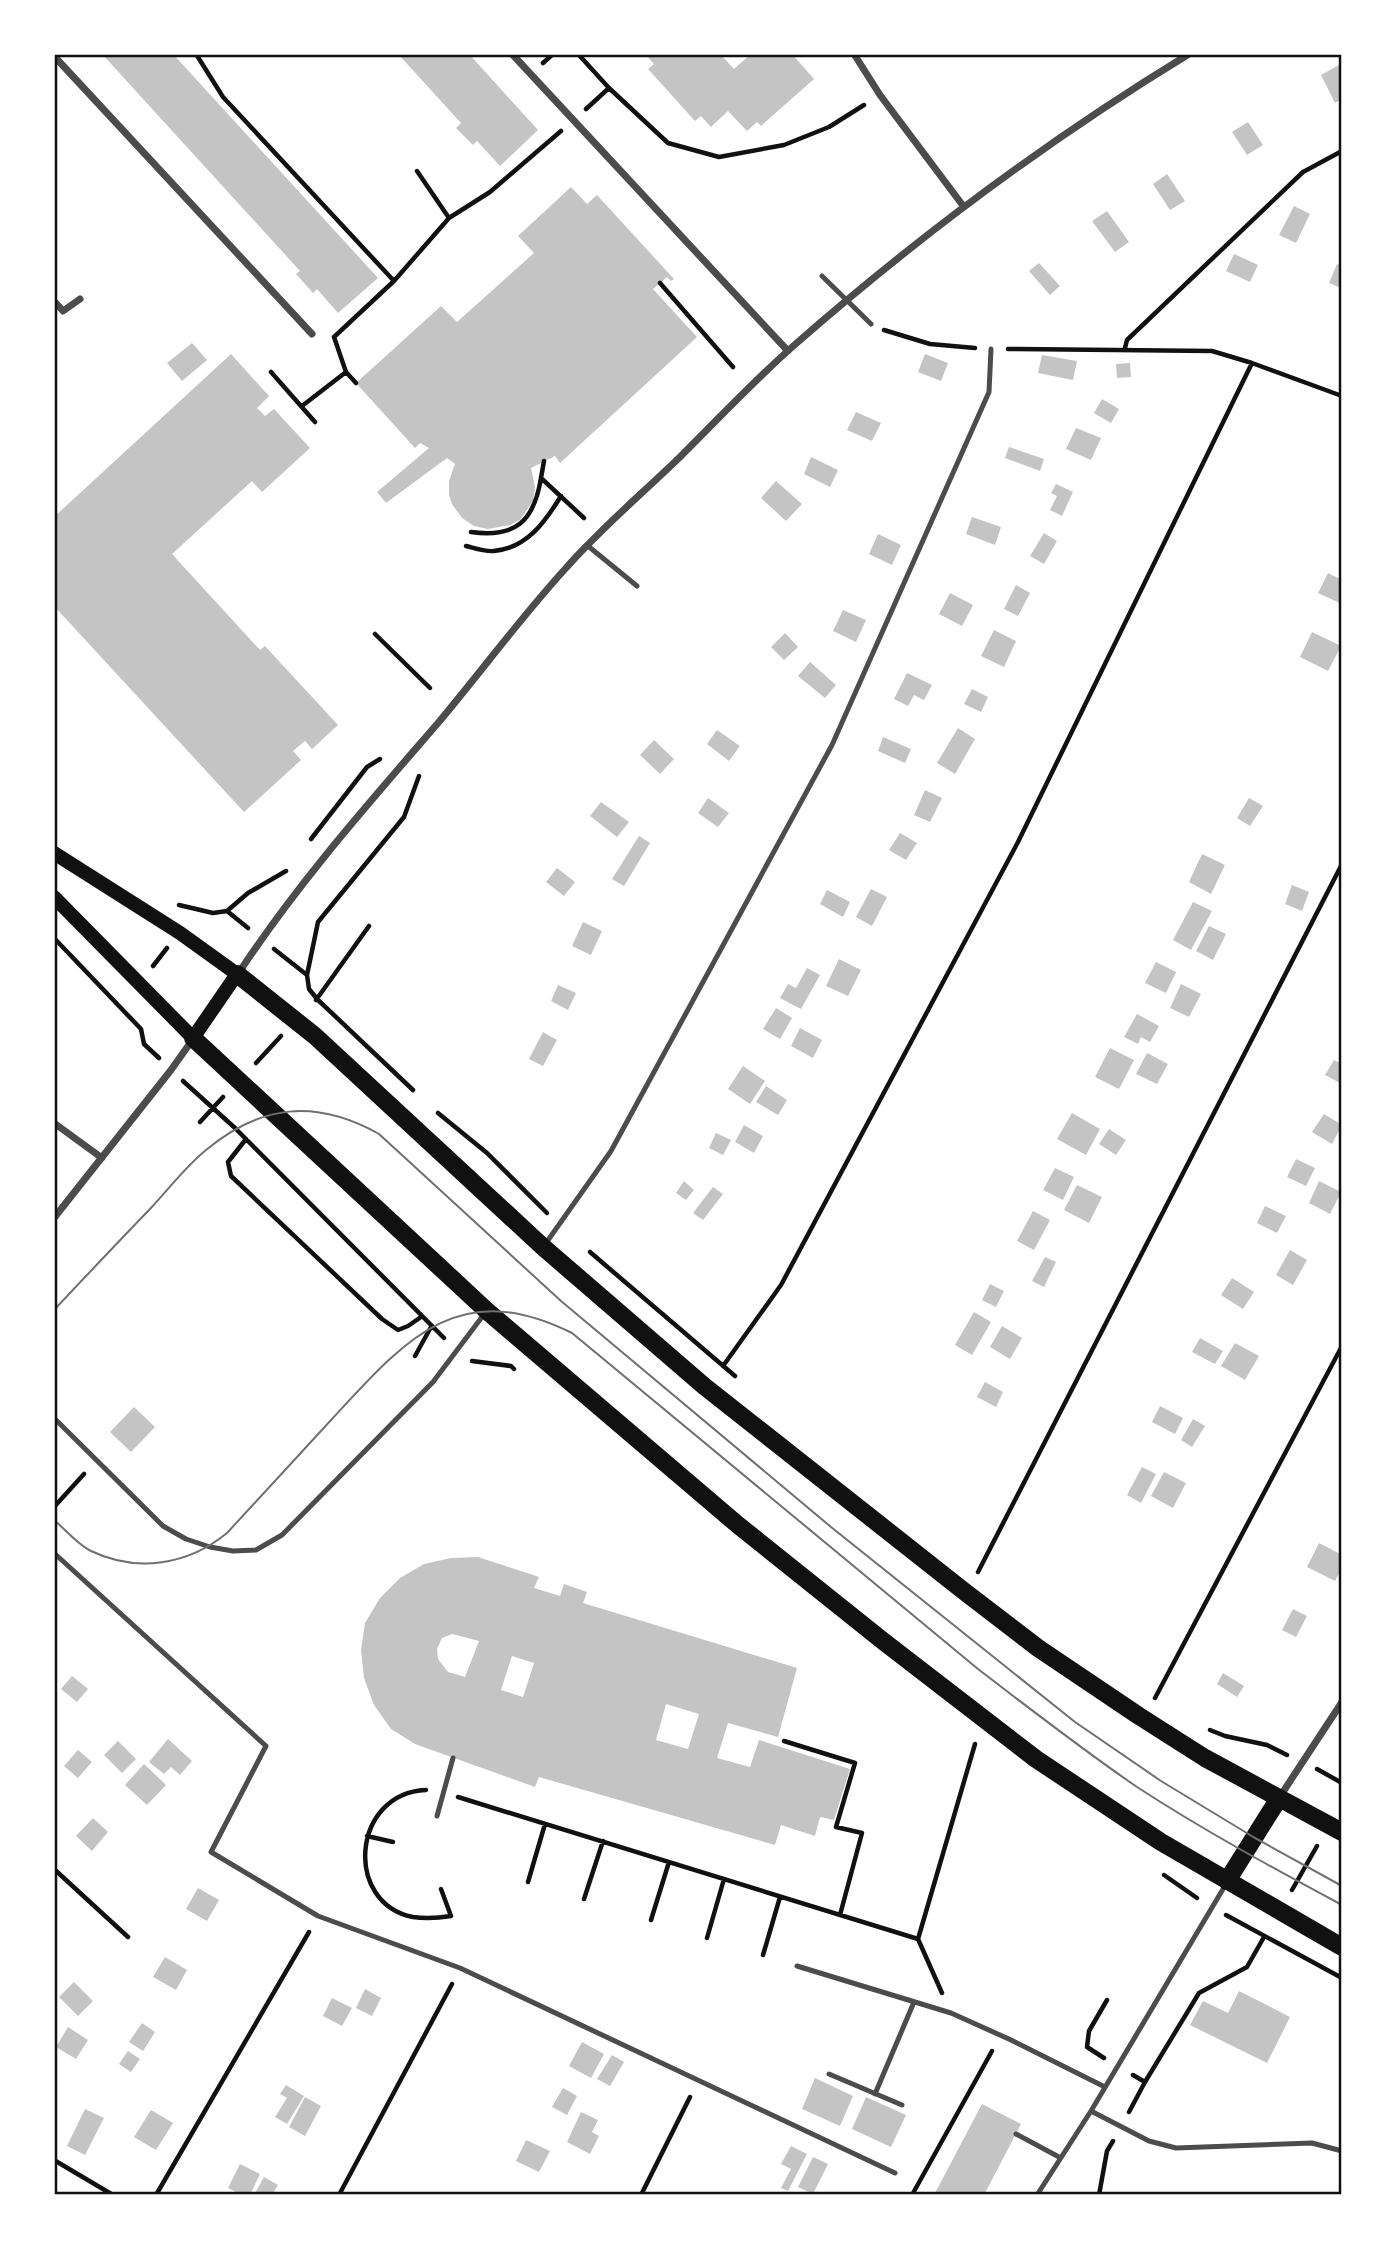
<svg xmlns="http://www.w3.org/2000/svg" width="1396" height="2249" viewBox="0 0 1396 2249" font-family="'Work Sans',sans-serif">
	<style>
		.building { fill: #c4c4c4; fill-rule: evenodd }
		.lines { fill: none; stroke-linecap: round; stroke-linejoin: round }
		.path { stroke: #111; stroke-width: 4.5 }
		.service { stroke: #4c4c4c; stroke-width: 5 }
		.minor { stroke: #4c4c4c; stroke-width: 7 }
		.secondary { stroke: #111; stroke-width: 14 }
		.primary { stroke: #111; stroke-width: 18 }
		.tram { stroke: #707070; stroke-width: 2 }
		.neatline { fill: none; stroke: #111; stroke-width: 2.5 }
	</style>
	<rect width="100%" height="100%" fill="#fff"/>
	<path class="building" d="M102 54H173L378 278 338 313 317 289 313 293 296 274 300 271Z
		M398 54H469L538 130 500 166 477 141 473 145 456 128 461 123Z
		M645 54H720L734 69 751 54H792L814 79 761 126 757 122 747 131 728 111 711 127 701 116 695 121 648 69 654 64Z
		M1339 65 1342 69 1340 77 1342 99 1335 103 1321 75Z
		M1248 122 1263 145 1247 155 1232 132Z
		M1167 174 1185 201 1170 210 1153 184Z
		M571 187 587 204 597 195 674 279 671 281 667 277 653 289 697 337 560 463 555 456 531 468 535 487 533 501 520 520 510 525 488 529 474 526 462 518 452 504 449 495V481L455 464 447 458 386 503 377 492 429 448 420 443 415 448 356 383 441 306 457 322 534 253 518 236Z
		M1294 206 1310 214 1296 243 1279 235Z
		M1107 211 1129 242 1115 252 1092 221Z
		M1234 254 1258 265 1250 282 1226 271Z
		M1039 263 1060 286 1050 295 1029 271Z
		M1337 264 1342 266 1341 288 1329 283Z
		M192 343 207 360 182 381 167 363Z
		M231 354 269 396 257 408 265 416 274 409 310 448 262 492 252 481 172 554 260 650 265 646 338 725 312 749 305 741 293 751 301 760 244 812 54 606V517Z
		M925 354 948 363 941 381 918 372Z
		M1042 355 1077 361 1073 380 1038 373Z
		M1130 363 1131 377 1117 378 1116 364Z
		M1102 399 1119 409 1111 423 1094 413Z
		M856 412 881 423 872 441 847 430Z
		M1076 428 1101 438 1091 460 1066 449Z
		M1009 447 1044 459 1040 471 1005 458Z
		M811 457 838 470 830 487 804 474Z
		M776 481 802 504 786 521 761 498Z
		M1056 484 1073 492 1062 516 1050 510 1057 496 1051 493Z
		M972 517 1001 527 995 545 966 534Z
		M1044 533 1057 541 1044 564 1030 556Z
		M878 534 901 545 892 565 869 554Z
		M1328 573 1342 580V604L1318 593Z
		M1016 585 1030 593 1018 616 1004 609Z
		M950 593 973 605 962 626 939 614Z
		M843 610 866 620 856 642 833 631Z
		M994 630 1016 641 1004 667 981 656Z
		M1312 632 1341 646 1328 671 1300 657Z
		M785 633 798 647 784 660 771 647Z
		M810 662 836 685 825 698 798 676Z
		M907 673 932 685 924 700 914 695 908 706 894 699Z
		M972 689 988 697 981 712 964 704Z
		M958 728 975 739 955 774 937 763Z
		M717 730 740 746 729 761 707 744Z
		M883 737 911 749 905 763 878 751Z
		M654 740 674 759 660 774 640 755Z
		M925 790 942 798 930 822 914 815Z
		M708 798 729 813 718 827 698 813Z
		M1249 798 1263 806 1250 826 1237 818Z
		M601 802 629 822 617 837 590 816Z
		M900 833 917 843 906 860 889 850Z
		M639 836 650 843 624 886 612 879Z
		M1202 854 1225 865 1211 894 1189 882Z
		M557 868 575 882 564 896 546 882Z
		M1292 885 1309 892 1302 911 1285 904Z
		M871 889 887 897 872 926 856 917Z
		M827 890 850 902 843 917 820 904Z
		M1193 902 1212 911 1191 950 1173 940Z
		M583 922 602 931 591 955 572 946Z
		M1209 926 1226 934 1213 960 1196 951Z
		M839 959 861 970 848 996 826 986Z
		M1156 962 1176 972 1166 993 1145 983Z
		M807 968 820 975 801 1009 780 998 788 984 796 988Z
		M1181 984 1201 994 1189 1017 1170 1008Z
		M558 985 576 993 568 1010 551 1001Z
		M776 1008 792 1018 780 1039 763 1029Z
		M1137 1014 1159 1026 1150 1042 1141 1037 1138 1044 1124 1037Z
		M800 1028 822 1040 813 1058 791 1046Z
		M543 1032 557 1040 543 1066 529 1059Z
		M1110 1048 1134 1060 1119 1089 1095 1077Z
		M1147 1053 1168 1064 1157 1084 1136 1074Z
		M1334 1060 1342 1064V1084L1325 1075Z
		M743 1066 765 1081 750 1104 728 1089Z
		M766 1086 787 1100 778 1115 756 1102Z
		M1072 1113 1100 1129 1086 1155 1057 1139Z
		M1324 1114 1342 1125 1332 1144 1312 1132Z
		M744 1125 763 1136 754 1153 735 1142Z
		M1109 1129 1126 1140 1116 1155 1099 1144Z
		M716 1133 731 1140 723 1155 709 1148Z
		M1296 1159 1315 1168 1306 1186 1287 1177Z
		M1055 1168 1074 1177 1063 1200 1043 1190Z
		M684 1181 694 1190 686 1200 676 1193Z
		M1319 1181 1341 1192 1330 1214 1309 1203Z
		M1077 1185 1102 1197 1089 1223 1064 1210Z
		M713 1187 723 1194 703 1220 693 1213Z
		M1265 1206 1286 1216 1277 1233 1257 1223Z
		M1033 1211 1050 1220 1034 1250 1017 1241Z
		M1290 1250 1307 1260 1293 1285 1276 1275Z
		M1045 1257 1056 1262 1044 1287 1032 1281Z
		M1232 1278 1254 1292 1243 1309 1221 1295Z
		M990 1284 1004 1291 996 1307 982 1300Z
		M974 1312 991 1322 972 1355 955 1345Z
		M1002 1326 1022 1338 1010 1359 990 1347Z
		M1200 1338 1223 1351 1215 1364 1192 1352Z
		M1235 1343 1259 1356 1245 1380 1221 1366Z
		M985 1382 1003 1392 996 1407 977 1397Z
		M1160 1406 1183 1418 1175 1434 1152 1422Z
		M134 1407 155 1427 131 1452 110 1432Z
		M1193 1419 1205 1426 1192 1447 1181 1440Z
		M1142 1467 1156 1474 1141 1503 1127 1495Z
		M1164 1472 1186 1483 1173 1508 1151 1496Z
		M1319 1543 1342 1555V1568L1335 1581 1307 1567Z
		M478 1557 539 1577 534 1588 560 1596 564 1584 587 1592 583 1603 797 1668 778 1737 728 1723 717 1758 750 1767 759 1740 850 1769 834 1820 820 1817 815 1836 781 1825 775 1845 539 1777 535 1787 415 1744 391 1729 374 1705 364 1678 361 1650 365 1623 380 1598 400 1578 424 1564 451 1558ZM452 1634 479 1641 465 1677 448 1672 438 1659 437 1649 442 1638ZM512 1656 534 1663 523 1697 501 1690ZM666 1704 699 1714 688 1749 656 1740Z
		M1293 1609 1307 1616 1296 1637 1282 1630Z
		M1223 1673 1244 1686 1237 1697 1217 1684Z
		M72 1676 88 1689 77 1702 61 1689Z
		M168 1739 192 1761 180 1775 171 1767 164 1774 149 1762Z
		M118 1741 136 1759 122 1773 104 1755Z
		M78 1750 92 1762 78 1778 64 1766Z
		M144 1764 166 1785 147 1805 125 1785Z
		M93 1818 108 1832 92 1851 76 1836Z
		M198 1888 219 1900 207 1921 186 1909Z
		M165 1957 187 1970 176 1990 153 1977Z
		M74 1982 93 2001 78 2016 59 1997Z
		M365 1989 381 1998 372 2016 356 2008Z
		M1239 1991 1290 2017 1267 2063 1190 2025 1203 2001 1228 2013Z
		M332 1998 352 2008 342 2026 323 2016Z
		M142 2023 155 2032 143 2051 129 2042Z
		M68 2027 88 2040 76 2059 56 2047Z
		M582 2042 604 2054 591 2078 569 2066Z
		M128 2051 140 2059 131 2072 119 2064Z
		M612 2055 624 2062 610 2086 597 2079Z
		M815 2078 853 2096 840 2126 802 2109Z
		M286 2085 304 2096 287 2124 275 2117 287 2098 280 2094Z
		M563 2088 577 2096 567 2115 552 2107Z
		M305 2097 321 2106 305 2136 289 2127Z
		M866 2097 906 2115 891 2147 852 2129Z
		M982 2104 1021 2124 984 2195H934Z
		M85 2109 104 2118 85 2155 67 2146Z
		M151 2110 173 2123 156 2150 134 2137Z
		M581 2112 598 2120 592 2132 599 2136 590 2154 567 2142Z
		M526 2140 550 2151 539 2172 516 2161Z
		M791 2146 807 2154 788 2191 781 2188 791 2169 781 2164Z
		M813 2157 828 2164 813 2194 798 2187Z
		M240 2164 260 2174 250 2195H242L228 2188Z
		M264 2177 278 2185 272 2195H254Z"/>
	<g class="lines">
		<path class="path" d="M196 54 223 97 394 281
			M578 54 609 88 668 143 719 157 784 145 829 127 864 105
			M543 63 553 54
			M586 109 609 88
			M417 171 449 218
			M660 283 733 367
			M884 330 930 344 975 348
			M334 337 394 281 449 218 490 192 561 131
			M1125 348 1127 340 1303 172 1342 151
			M1008 349 1212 351 1252 363 1342 396
			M271 372 315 422
			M346 372 356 383
			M302 406 346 372 334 337
			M544 461 541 478 584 518
			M471 532C515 538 534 522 541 478
			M466 546C474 548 485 552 494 551 527 548 545 522 561 496
			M375 634 430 688
			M311 839 367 767 380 759
			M179 905 213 913 227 911 248 893 286 871
			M227 911 248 928
			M54 938 141 1029 144 1044 159 1058
			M274 949 307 975 309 989 317 999 413 1090
			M153 966 167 948
			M307 975 318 922 404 817 419 776
			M316 1000 369 926
			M256 1063 281 1036
			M183 1081 235 1128 444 1338
			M438 1113 487 1153 547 1213
			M200 1122 223 1097
			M246 1139 228 1162 231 1176 382 1319 398 1330 408 1326 421 1317
			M590 1252 735 1376
			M415 1356 431 1327
			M472 1361 511 1366 514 1369
			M723 1366 781 1285 1018 842 1252 363
			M54 1507 84 1474
			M978 1572 1342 864
			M1155 1698 1342 1346
			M1210 1730 1225 1736 1267 1745 1287 1755
			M784 1741 855 1763 836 1827 862 1833 840 1915
			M1317 1769 1342 1783
			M426 1790C352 1793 343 1903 413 1917 426 1919 439 1918 451 1916L441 1889
			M458 1797 918 1939 975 1744
			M367 1836 393 1842
			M54 1869 128 1937
			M1164 1875 1197 1898
			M528 1882 545 1824
			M1292 1890 1317 1846
			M584 1899 603 1841
			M1226 1915 1342 1978
			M651 1920 669 1862
			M707 1938 724 1879
			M918 1939 942 1993
			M763 1955 780 1897
			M1104 2058 1087 2047 1089 2031 1107 2000
			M1133 2075 1145 2082 1199 1993 1247 1967 1264 1937
			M1129 2112 1145 2082
			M54 2160 113 2195
			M156 2195 309 1932
			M339 2195 452 1984
			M641 2195 690 2097
			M912 2195 992 2051
			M1099 2195 1107 2151 1113 2141"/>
		<path class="service" d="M822 276 871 324
			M588 546 637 586
			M546 1243 611 1151 832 745 989 392 991 349
			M54 1418 163 1526 186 1539 210 1547 233 1551 256 1550 282 1535 433 1382 485 1313
			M54 1553 266 1746 211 1852 318 1916 460 1968 895 2173
			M437 1816 453 1758
			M797 1966 951 2013 1011 2040 1105 2087
			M829 2074 902 2105
			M875 2094 914 2002
			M1091 2111 1149 2141 1176 2148 1312 2143 1342 2151
			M1016 2134 1059 2157
			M1037 2195 1091 2111 1226 1884"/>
		<path class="minor" d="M512 54 788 351
			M854 54 880 95 964 207
			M54 56 312 334
			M54 301 63 311 80 299
			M238 974C297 884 368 804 438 723 481 672 521 617 566 568 601 528 643 493 681 456 717 420 753 382 791 348 915 239 1048 140 1189 54
			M54 1123 102 1158
			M54 1218 171 1070 193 1039
			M1279 1798 1342 1702"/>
		<path class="secondary" d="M54 853 180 933 237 974 193 1038 54 897"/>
		<path class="primary" d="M237 974 315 1036 543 1247 704 1386 965 1592 1038 1648 1139 1716 1205 1758 1342 1832
			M193 1038 487 1311 738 1525 883 1641 1036 1759 1161 1842 1342 1947
			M1227 1881 1279 1798"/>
		<path class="tram" d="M54 1310C86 1276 118 1242 150 1209 168 1190 185 1167 206 1150 261 1104 316 1099 379 1134L561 1301 831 1527 1075 1722 1161 1781 1255 1838 1342 1886
			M54 1520C65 1529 78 1545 91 1551 137 1573 188 1565 227 1533 262 1495 297 1457 332 1419 405 1340 458 1276 572 1333L978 1669C1030 1709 1083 1750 1137 1787 1203 1830 1273 1868 1342 1905"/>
	</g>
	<rect width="1396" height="2249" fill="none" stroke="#ffffff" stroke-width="112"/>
	<rect x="56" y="56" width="1284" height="2137" class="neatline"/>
</svg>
